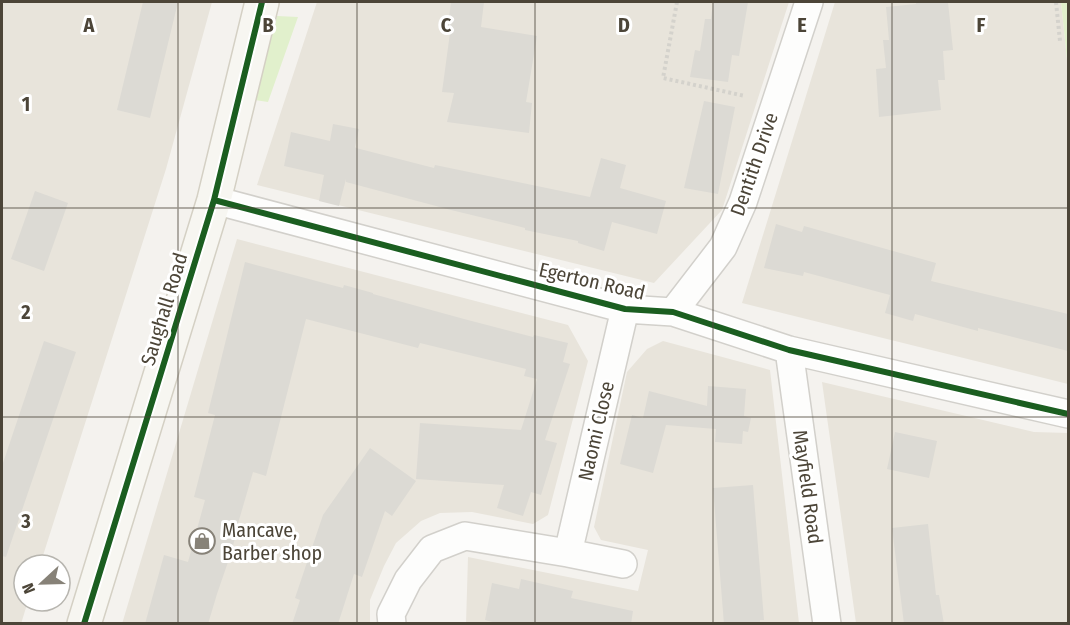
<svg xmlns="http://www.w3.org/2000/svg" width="1070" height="625" viewBox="0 0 1070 625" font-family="'Fira Sans Condensed',sans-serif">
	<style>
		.residential { fill: #e8e4db }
		.green { fill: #e1f0cc }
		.building { fill: #dcdad4 }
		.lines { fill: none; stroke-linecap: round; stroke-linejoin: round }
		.street-casing { stroke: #d2d0cb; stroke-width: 30 }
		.secondary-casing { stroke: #d4d0c4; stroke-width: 36 }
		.path { stroke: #d4d2cc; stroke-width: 4; stroke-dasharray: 3 3; stroke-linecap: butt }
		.street { stroke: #fdfdfc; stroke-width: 27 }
		.secondary { stroke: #f7f6f1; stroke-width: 33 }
		.cycleway-casing { stroke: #fff; stroke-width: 10 }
		.cycleway { stroke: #1b5e20; stroke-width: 6 }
		.grid { fill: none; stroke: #4c4538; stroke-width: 1.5; stroke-opacity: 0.55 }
		.labels { text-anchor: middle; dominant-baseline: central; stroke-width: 6; stroke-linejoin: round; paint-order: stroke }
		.street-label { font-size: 20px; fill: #4c4538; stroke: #fff }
		.poi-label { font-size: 20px; fill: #4c4538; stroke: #fff; text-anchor: start }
		.grid-label { font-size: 20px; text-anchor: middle; font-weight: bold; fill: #4c4538; stroke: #fff; stroke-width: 6; stroke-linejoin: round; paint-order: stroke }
	</style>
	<rect width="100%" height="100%" fill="#f4f2ee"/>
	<path class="residential" d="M2 2H212L166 169 40 565H24V601H28L21 624 2 623Z
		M317 2H789L722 210 654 283 257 185Z
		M835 2H1061L1068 69V384L742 303Z
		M237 239 568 325 588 361 548 515 533 524 472 512 440 513 421 521 396 543 384 566 370 600V623L122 624Z
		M663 341 770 370 799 623 466 624 468 557 638 591 648 550 601 540 594 527 627 372 647 349Z
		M822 382 1034 432 1068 433V623H856Z"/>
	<path class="green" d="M1061 2H1068V69Z
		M277 16 298 17 268 102 255 100Z"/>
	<path class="building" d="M143 2H178L150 118 117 110Z
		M451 2H484L481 27 537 36 526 102 532 103 529 133 447 122 454 93 442 92 450 33H447Z
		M713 2H748L739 56 732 55 728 82 690 77 695 50 700 51 705 19H711Z
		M916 2H948L953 50 943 51 945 80H938L941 110 879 117 876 69 886 68 883 40H889L886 7 916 4Z
		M704 101 735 107 718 194 684 188Z
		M333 124 359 129 355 147 356 148 434 168 435 165 590 197 601 158 626 165 620 188 666 201 657 234 612 222 604 251 578 243V241L525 230V228L451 210 346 182V179L339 206 319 201 324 175 284 166 291 132 330 141Z
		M35 191 68 203 44 271 11 259Z
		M776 224 802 232 804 226 936 263 931 281 1068 314V351L978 328V331L915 314 913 321 885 313 890 295 804 272 803 276 764 268Z
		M245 262 343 288 344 285 373 293V294L464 319 533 337 534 335 568 343 563 362 570 364 545 440 557 443 541 495 531 492 523 516 497 508 504 485 416 479 420 423 521 430 537 379 524 376 526 369 420 343 418 348 306 319 266 476 253 472 237 527 238 528 229 559 217 594 208 624H145L164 555 188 562 205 500 194 497 215 415 208 413Z
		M44 341 76 352 6 557 2 556V466Z
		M708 386 746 389 744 416 751 418 748 432 743 431 742 444 715 442 716 429 666 425 653 473 620 464 632 415 643 418 649 391 707 406Z
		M895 432 937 441 929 478 887 469Z
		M370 448 416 481 392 516 385 511 362 577 354 574 338 624H292L300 600 295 598 323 515Z
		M753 485 764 620H760V624H724L713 488Z
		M928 524 936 595H939L944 624H904L892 528Z
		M521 579 573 591 571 598 633 611 631 624H500L485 620 492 583 519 589Z"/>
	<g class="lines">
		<g class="street-casing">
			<path id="street" d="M214 200 625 309 673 312 789 350 1068 414
				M673 312 723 247 743 202 809 2
				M789 350 827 624
				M568 553 623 564
				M392 624 391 614 408 580 432 549 465 536 568 553 625 309"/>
		</g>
		<g class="secondary-casing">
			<path id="secondary" d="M84 624 214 200 262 2"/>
		</g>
		<path class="path" d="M677 2 663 78 745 96
			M1056 2 1060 41"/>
		<use href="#street" class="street"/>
		<use href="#secondary" class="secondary"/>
		<g class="cycleway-casing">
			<path id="cycleway" d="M214 200 625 309 673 312 789 350 1068 414
				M84 624 214 200 262 2"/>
		</g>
		<use href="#cycleway" class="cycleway"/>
	</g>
	<path class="grid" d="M178 2V624M357 2V624M535 2V624M713 2V624M892 2V624M2 208H1068M2 417H1068"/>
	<defs>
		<g id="shop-ring" transform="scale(1.35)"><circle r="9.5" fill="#fff" stroke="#878278" stroke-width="1.5"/><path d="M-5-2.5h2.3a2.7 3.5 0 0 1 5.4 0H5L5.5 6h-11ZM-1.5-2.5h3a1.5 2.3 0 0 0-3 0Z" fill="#878278"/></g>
	</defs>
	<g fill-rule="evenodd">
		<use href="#shop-ring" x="202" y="541"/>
	</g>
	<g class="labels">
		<g class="street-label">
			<text transform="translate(754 164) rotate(-71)">Dentith Drive</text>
			<text transform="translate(592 281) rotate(13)">Egerton Road</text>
			<text transform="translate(164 309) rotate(-73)">Saughall Road</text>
			<text transform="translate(596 431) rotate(-77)">Naomi Close</text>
			<text transform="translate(808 487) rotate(82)">Mayfield Road</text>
		</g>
		<g class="poi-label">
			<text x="222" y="530">Mancave,<tspan x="222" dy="23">Barber shop</tspan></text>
		</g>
	</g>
	<g class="grid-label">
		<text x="89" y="32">A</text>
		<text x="268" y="32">B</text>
		<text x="446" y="32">C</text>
		<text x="624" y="32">D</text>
		<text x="802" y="32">E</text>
		<text x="981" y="32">F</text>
		<text x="26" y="111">1</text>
		<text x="26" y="319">2</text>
		<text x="26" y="528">3</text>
	</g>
	<rect width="1070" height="625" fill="none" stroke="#4c4538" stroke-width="6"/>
	<g transform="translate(42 583) rotate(248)"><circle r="28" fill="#ffffff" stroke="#b7b5af" stroke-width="1.5"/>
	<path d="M0-4.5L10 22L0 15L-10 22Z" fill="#878278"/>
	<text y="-9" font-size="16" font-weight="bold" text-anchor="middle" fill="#4c4538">N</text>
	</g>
</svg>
